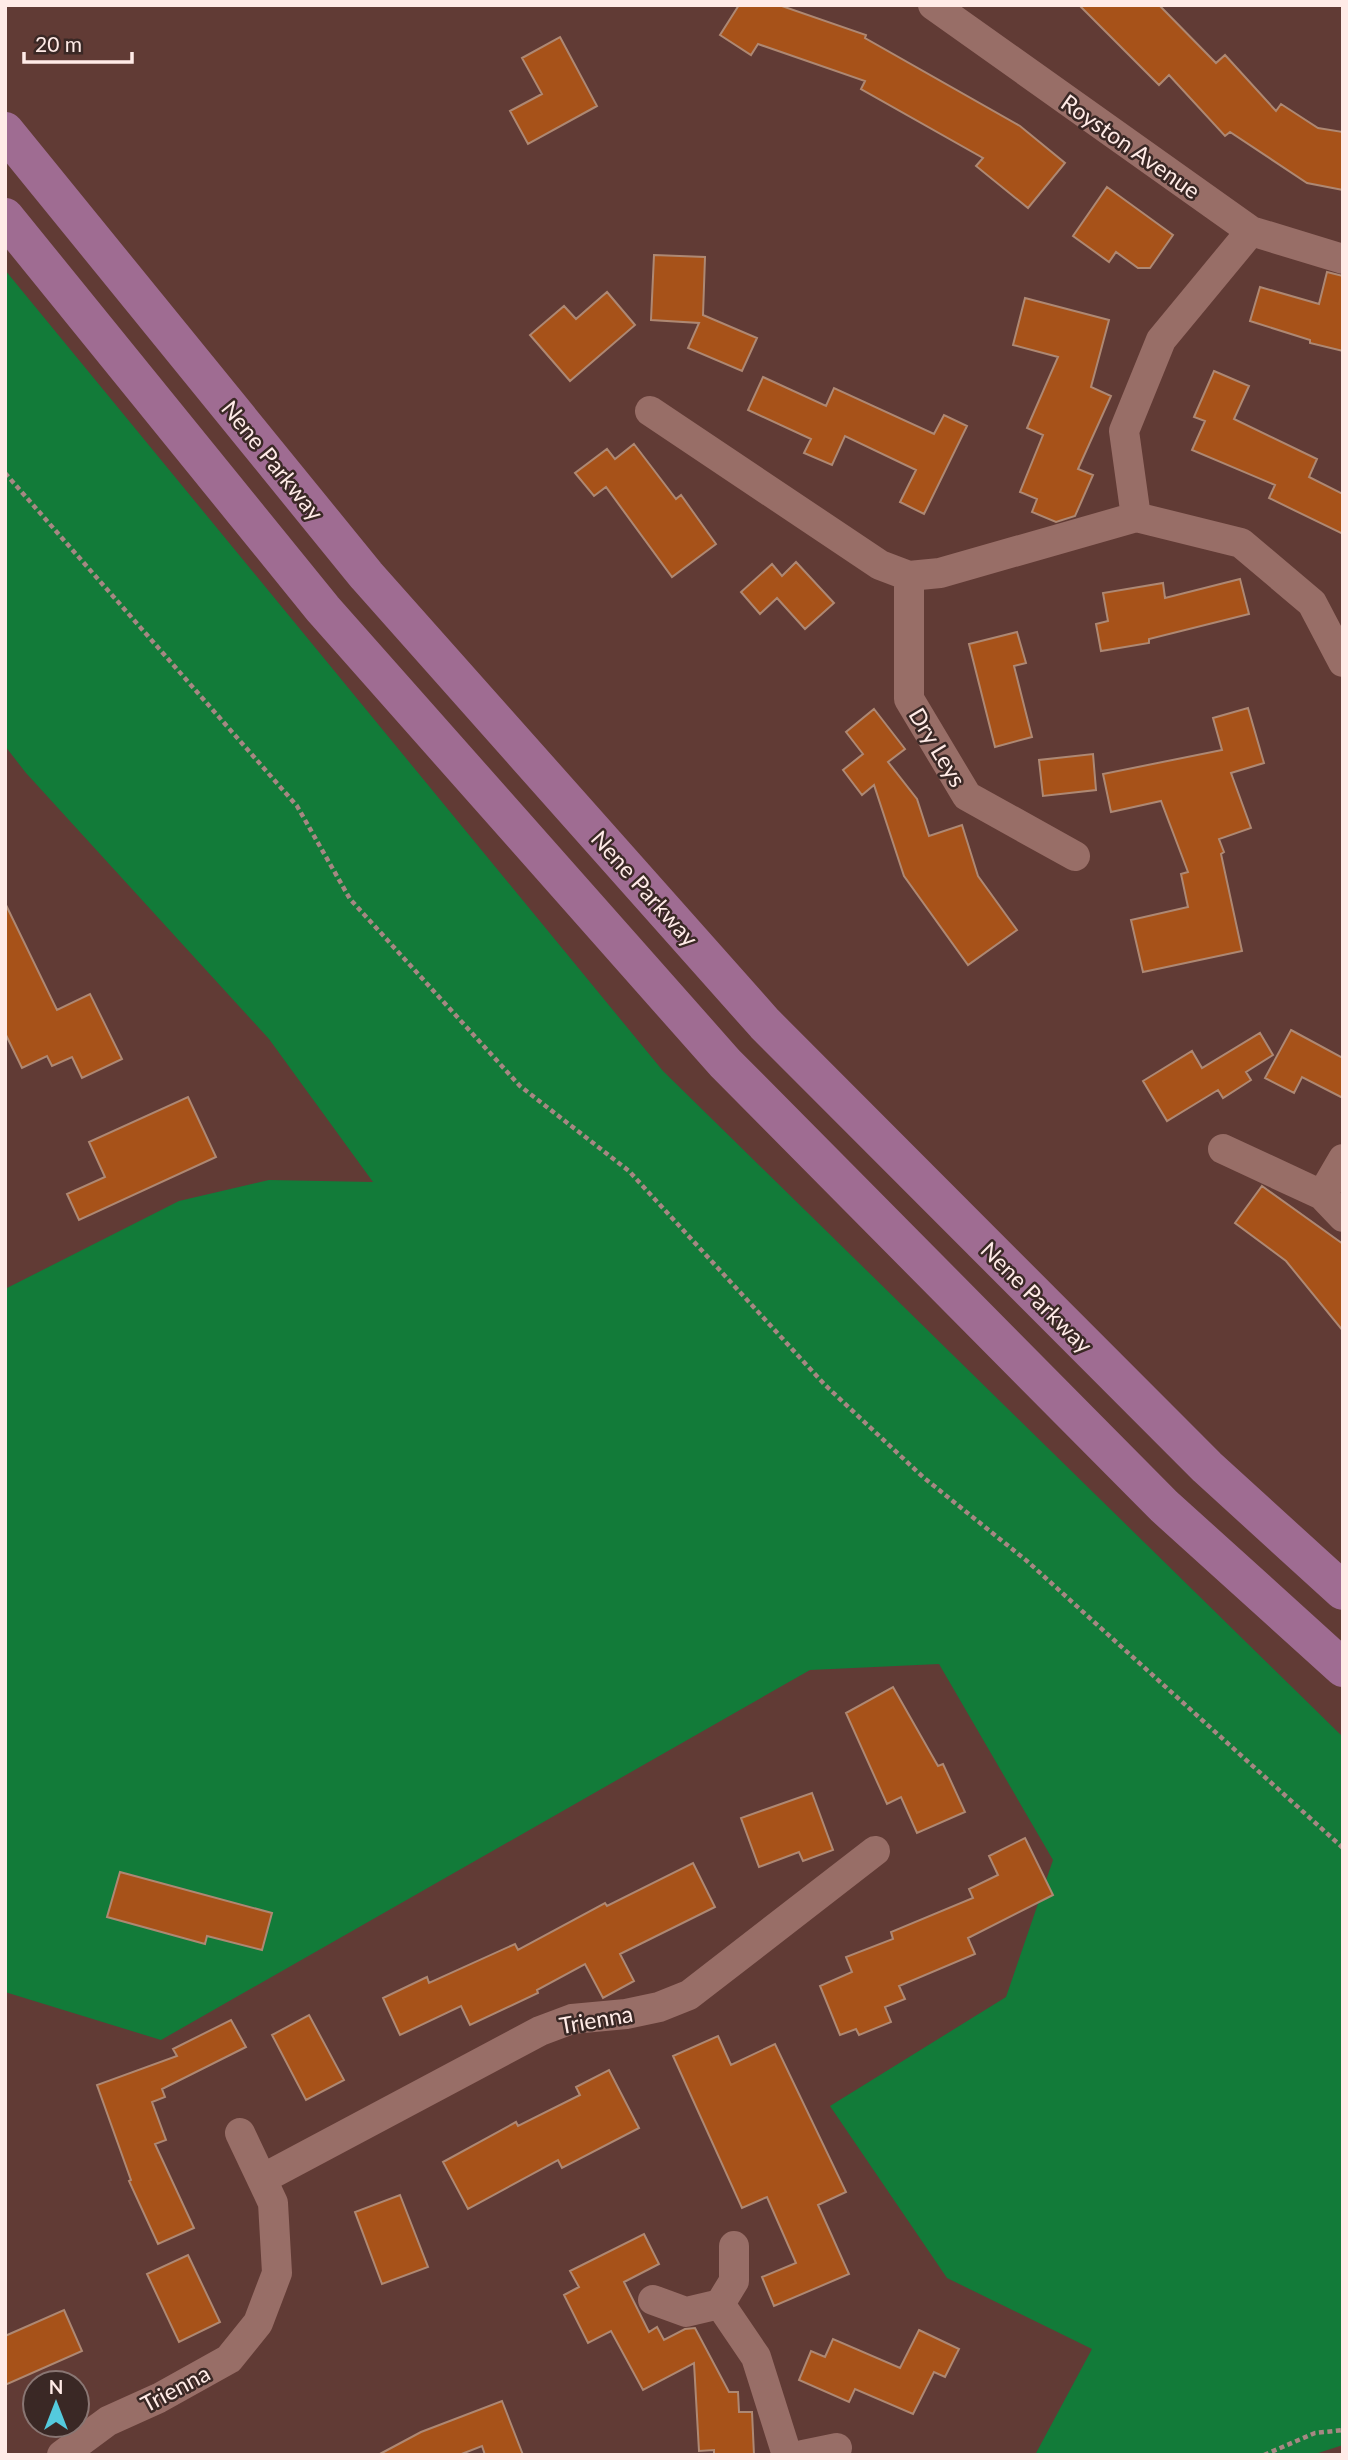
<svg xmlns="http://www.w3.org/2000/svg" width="1348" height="2460" viewBox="0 0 1348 2460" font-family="Lato,sans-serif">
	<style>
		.green { fill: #127b39 }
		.building { fill: #a75219; stroke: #ae8873; stroke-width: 2 }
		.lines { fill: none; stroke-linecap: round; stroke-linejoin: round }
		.path { stroke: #a68883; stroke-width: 4.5; stroke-dasharray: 5 3.5; stroke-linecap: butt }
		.minor { stroke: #986e67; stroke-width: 30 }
		.trunk { stroke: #9f6c92; stroke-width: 38 }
		.labels { text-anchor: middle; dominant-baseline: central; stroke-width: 5; stroke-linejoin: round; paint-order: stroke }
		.street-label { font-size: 23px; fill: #ffebe7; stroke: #3a2825 }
	</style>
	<rect width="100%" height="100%" fill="#613b35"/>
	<path class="green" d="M5 270 663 1071 1343 1737V2445L1312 2455H1035L1092 2349 947 2278 830 2106 1006 1997 1053 1860 939 1664 810 1670 161 2040 5 1992V1289L179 1201 269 1180 373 1182 269 1039 26 773 5 746Z"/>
	<path class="building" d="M739 5H779L866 35 865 38 1020 126 1065 163 1028 208 976 166 983 158 861 89 865 81 758 44 751 55 720 35Z
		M1079 5H1159L1216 63 1225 55 1276 111 1281 104 1318 128 1343 132V190L1307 183 1230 132 1225 136 1169 75 1159 85Z
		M560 37 597 106 528 144 510 111 542 94 522 58Z
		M1107 187 1173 235 1150 268H1138L1116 252 1109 262 1073 236Z
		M654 255 705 257 703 315 757 338 742 371 688 348 699 323 651 320Z
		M1327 272 1343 276V351L1310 343V340L1250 321 1260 287 1319 304Z
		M607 292 635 325 570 381 530 335 564 306 576 319Z
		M1025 298 1109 320 1091 387 1111 396 1078 469 1093 475 1075 516 1056 522 1032 512 1037 499 1020 492 1043 435 1027 428 1058 357 1013 345Z
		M1214 371 1249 386 1234 419 1317 459 1309 477 1343 494V534L1269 498 1275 485 1192 450 1205 421 1194 417Z
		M763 377 826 406 834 388 934 434 944 415 967 426 924 514 900 502 916 470 845 436 832 465 804 453 811 439 748 410Z
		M634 444 676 499 681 495 716 544 672 577 606 487 594 496 575 473 607 449 615 459Z
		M796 562 834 603 805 629 777 598 760 614 741 592 772 564 782 576Z
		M1240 579 1249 614 1149 639V643L1101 651 1096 624 1108 621 1103 593 1163 583 1165 598Z
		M1017 632 1026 663 1014 666 1032 737 995 747 969 644Z
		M1248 708 1264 763 1231 773 1251 828 1219 839 1224 852 1221 854 1242 951 1143 972 1131 920 1188 907 1181 874 1188 872 1161 801 1111 812 1103 774 1222 750 1213 718Z
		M874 709 905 749 888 762 917 799 929 836 962 825 978 876 1017 930 968 965 904 876 874 785 862 795 843 770 863 754 846 732Z
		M1093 754 1096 790 1043 796 1039 760Z
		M5 903 57 1010 90 994 122 1059 82 1078 72 1057 52 1066 47 1056 22 1068 5 1033Z
		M1291 1030 1343 1058V1098L1302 1077 1294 1093 1265 1078Z
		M1260 1033 1273 1055 1246 1072 1251 1080 1223 1098 1218 1090 1167 1121 1143 1081 1192 1051 1202 1068Z
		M188 1097 216 1157 79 1220 67 1194 105 1177 89 1142Z
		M1262 1186 1343 1244V1331L1286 1261 1235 1223Z
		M893 1687 938 1766 943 1764 965 1812 917 1833 901 1797 887 1804 846 1713Z
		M812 1793 833 1850 803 1861 799 1852 759 1867 741 1818Z
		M1025 1838 1053 1895 968 1938 975 1954 899 1986 905 1999 885 2007 891 2022 859 2035 856 2029 840 2035 820 1986 852 1972 846 1957 893 1939 891 1932 973 1898 969 1889 998 1875 989 1856Z
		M693 1863 715 1907 620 1954 634 1981 603 1998 585 1964 537 1990 538 1993 470 2025 461 2006 400 2035 383 1998 427 1977 429 1983 515 1944 518 1950 605 1903 607 1906Z
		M120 1872 272 1913 262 1950 207 1936 205 1944 107 1917Z
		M309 2015 344 2080 306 2100 272 2035Z
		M231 2020 246 2047 162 2089 165 2097 152 2102 166 2140 155 2144 194 2228 158 2244 129 2181 131 2180 97 2085 177 2056 173 2049Z
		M718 2036 731 2065 775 2044 846 2192 818 2205 849 2274 774 2306 762 2277 796 2263 767 2197 742 2208 673 2056Z
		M609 2070 639 2128 562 2168 558 2160 468 2209 443 2162 516 2122 518 2126 580 2095 576 2087Z
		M400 2195 428 2267 382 2284 355 2212Z
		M644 2234 659 2264 624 2282 649 2332 657 2327 664 2340 685 2329 695 2328 729 2392H738L739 2412H752L754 2455H714V2450L699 2451 694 2363 643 2390 611 2331 588 2343 564 2295 579 2287 570 2271Z
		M188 2255 220 2322 179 2342 147 2274Z
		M64 2310 82 2351 5 2385V2336Z
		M919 2330 959 2349 945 2377 934 2372 913 2414 855 2389 849 2402 799 2380 811 2351 825 2357 833 2339 900 2368Z
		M502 2401 523 2455H485L482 2446 459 2455H378L421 2432Z"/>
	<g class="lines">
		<path class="path" d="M5 473 297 806 350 899 520 1086 629 1171 825 1385 923 1477 1027 1561 1343 1848
			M1264 2455 1315 2433 1343 2430"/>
		<path class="minor" d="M933 5 1251 231 1343 259
			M650 411 880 565 909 576 940 573 1136 517 1241 543 1312 603 1343 662
			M1136 517 1124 431 1161 340 1251 231
			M909 576V699L967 796 1075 856
			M1223 1149 1322 1195 1343 1217
			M1322 1195 1343 1159
			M262 2179 540 2031 572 2019 626 2014 659 2007 689 1995 875 1851
			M653 2300 686 2312 720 2304 734 2281V2246
			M720 2304 756 2357 787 2455
			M62 2455 108 2421 159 2398 229 2359 258 2323 277 2273 273 2203 240 2133
			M803 2455 837 2448"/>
		<path class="trunk" d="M5 131 366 575 765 1024 1207 1467 1343 1591
			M5 217 323 609 725 1063 1164 1506 1343 1668"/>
	</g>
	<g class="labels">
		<g class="street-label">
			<text transform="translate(1131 146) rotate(35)">Royston Avenue</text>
			<text transform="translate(273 460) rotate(51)">Nene Parkway</text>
			<text transform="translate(938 747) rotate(59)">Dry Leys</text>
			<text transform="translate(645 888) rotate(48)">Nene Parkway</text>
			<text transform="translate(1037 1297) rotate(45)">Nene Parkway</text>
			<text transform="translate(596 2019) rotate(-10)">Trienna</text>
			<text transform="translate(175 2388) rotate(-28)">Trienna</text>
		</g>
	</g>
	<rect width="1348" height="2460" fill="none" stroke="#ffebe7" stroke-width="14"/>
	<g transform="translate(56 2404)"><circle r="33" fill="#3a2825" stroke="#897673" stroke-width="2"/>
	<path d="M0-5L12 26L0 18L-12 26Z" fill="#54cadd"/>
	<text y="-10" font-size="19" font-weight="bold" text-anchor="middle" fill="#ffebe7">N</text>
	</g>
	<path d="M24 52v10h108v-10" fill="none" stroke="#ffebe7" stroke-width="3.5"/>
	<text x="35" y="52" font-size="21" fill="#ffebe7" stroke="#3a2825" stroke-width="5" paint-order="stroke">20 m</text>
</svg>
